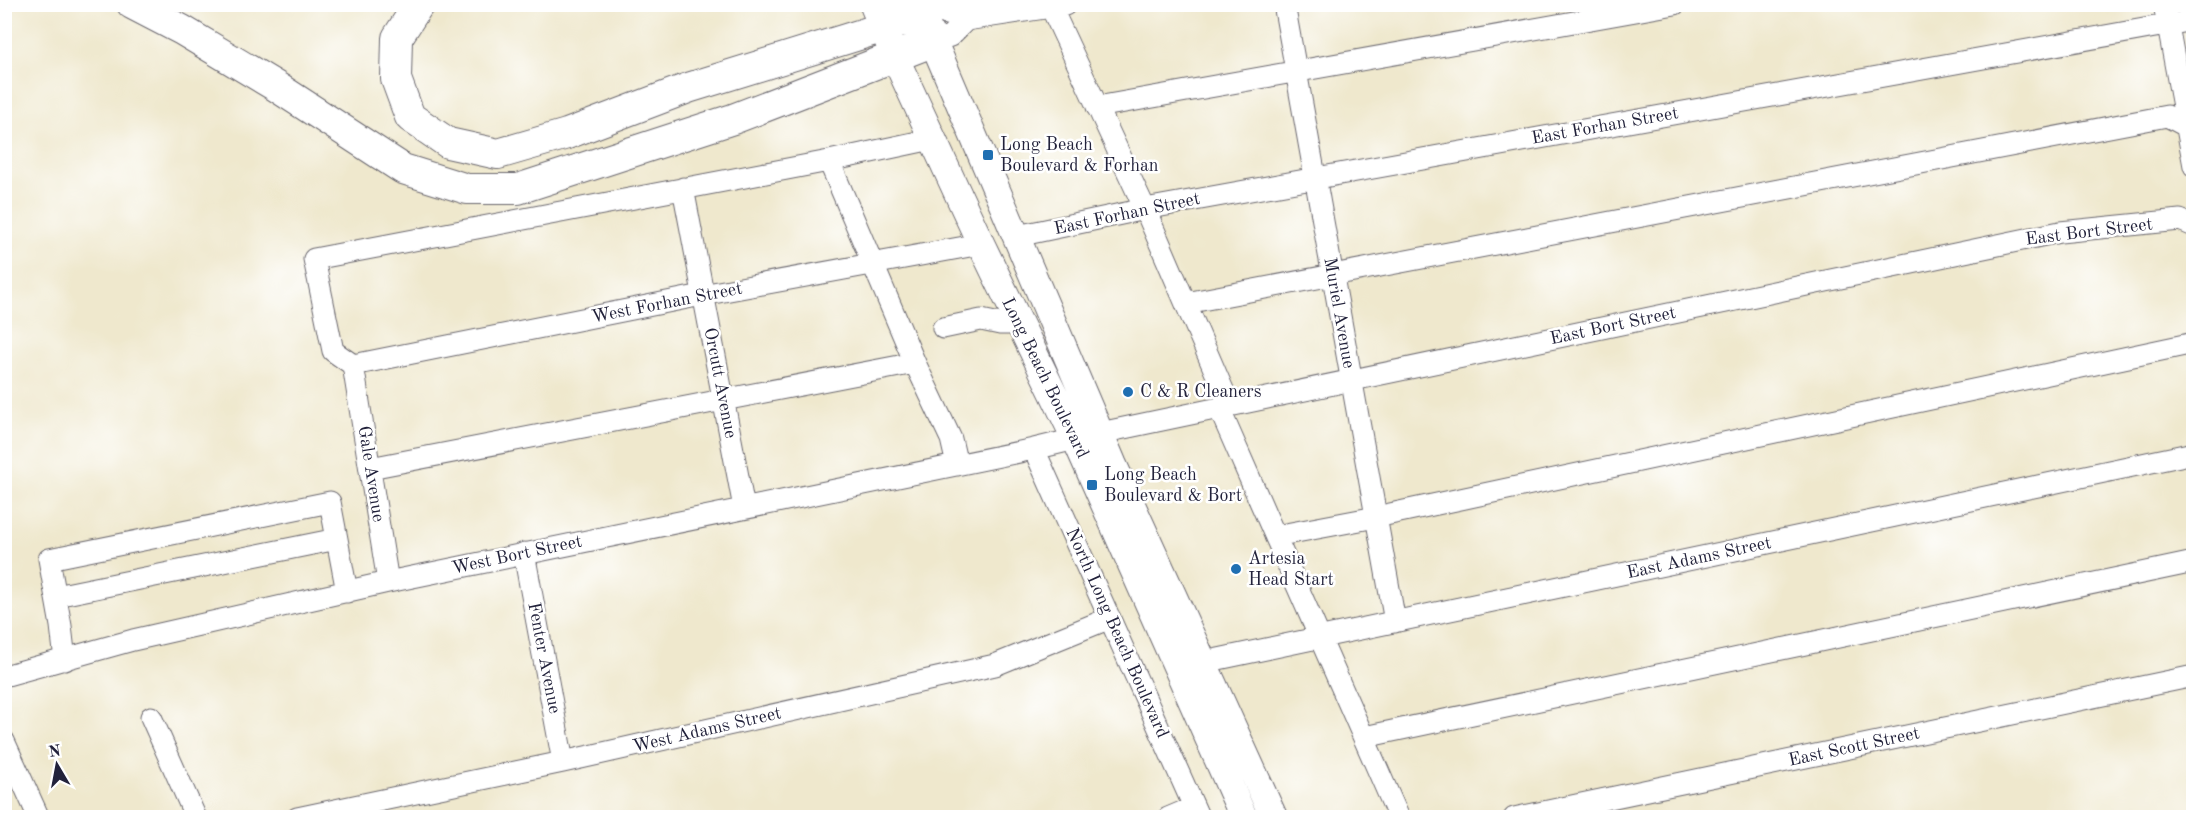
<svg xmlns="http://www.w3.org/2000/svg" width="2198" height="822" viewBox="0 0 2198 822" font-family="'Old Standard TT',serif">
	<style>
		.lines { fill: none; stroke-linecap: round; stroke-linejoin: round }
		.minor-casing { stroke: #6a676e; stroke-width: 23 }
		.major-casing { stroke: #6a676e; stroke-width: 29 }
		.highway-casing { stroke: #6a676e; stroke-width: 32 }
		.minor { stroke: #fff; stroke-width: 21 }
		.major { stroke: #fff; stroke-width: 27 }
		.highway { stroke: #fff; stroke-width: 30 }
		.poi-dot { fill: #1f6fb2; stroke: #fff; stroke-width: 2 }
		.labels { text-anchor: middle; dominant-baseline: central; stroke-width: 5; stroke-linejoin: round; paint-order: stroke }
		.street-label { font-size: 18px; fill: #22223b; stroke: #fff }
		.poi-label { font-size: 18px; fill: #22223b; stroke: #fff; text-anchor: start }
	</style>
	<rect width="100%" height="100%" fill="#fff"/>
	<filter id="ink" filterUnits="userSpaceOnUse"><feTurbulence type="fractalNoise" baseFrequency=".0167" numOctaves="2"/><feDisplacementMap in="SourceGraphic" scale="12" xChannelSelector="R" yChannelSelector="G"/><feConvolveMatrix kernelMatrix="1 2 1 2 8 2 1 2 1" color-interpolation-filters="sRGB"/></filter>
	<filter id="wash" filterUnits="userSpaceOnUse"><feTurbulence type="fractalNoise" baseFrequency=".008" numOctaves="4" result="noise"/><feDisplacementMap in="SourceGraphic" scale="24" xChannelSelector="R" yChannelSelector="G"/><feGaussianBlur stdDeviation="1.35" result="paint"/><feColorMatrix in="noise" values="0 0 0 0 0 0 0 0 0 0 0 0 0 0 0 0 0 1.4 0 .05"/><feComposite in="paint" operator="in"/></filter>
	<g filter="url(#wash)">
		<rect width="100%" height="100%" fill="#efe8cd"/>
	</g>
	<g filter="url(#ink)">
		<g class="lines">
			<g class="minor-casing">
				<path id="minor" d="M1284 4 1395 622
					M2164 4 2194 166
					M1051 7 1145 209 1230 406
					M923 15 940 12 966 20 1065 5
					M932 42 950 36 966 20
					M1097 107 1675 4
					M829 161 915 363 951 439 957 465
					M683 188 744 508
					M1017 236 1145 209 2194 20
					M1186 303 2167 116 2186 126 2194 125
					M943 328 981 320 1000 324H1020
					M353 365 333 351 314 259 829 161 932 139
					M353 365 702 295 981 244
					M353 365 388 582
					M1219 408 1399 818
					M1034 449 1199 818
					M370 468 915 363
					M1275 536 1376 517 2194 343
					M524 553 563 762
					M56 596 337 539
					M65 660 61 626 49 559 330 502 347 592
					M1204 662 2194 453
					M4 676 133 640 388 582 1034 449 1100 433 2060 232 2180 220 2194 226
					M151 717 196 818
					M1364 737 2194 562
					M4 741 39 818
					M297 818 563 762 995 665 1110 618
					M1168 818 1194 807
					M1514 818 2194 676"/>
			</g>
			<g class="major-casing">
				<path id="major" d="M873 4 894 55 981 244 1076 440 1244 818
					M925 22 1113 464 1274 818"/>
			</g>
			<g class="highway-casing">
				<path id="highway" d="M132 4 182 30 277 87 403 169 467 189H518L733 119 932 42
					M419 4 397 38 396 79 410 117 448 143 498 154 567 134 688 88 923 15"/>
			</g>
			<use href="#minor" class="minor"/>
			<use href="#major" class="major"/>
			<use href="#highway" class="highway"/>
		</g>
	</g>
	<g class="poi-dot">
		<rect x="982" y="149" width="12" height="12" rx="3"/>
		<circle cx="1128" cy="392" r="6"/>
		<rect x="1086" y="479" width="12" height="12" rx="3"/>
		<circle cx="1236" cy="569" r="6"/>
	</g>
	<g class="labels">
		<g class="street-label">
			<text transform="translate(1605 126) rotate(-10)">East Forhan Street</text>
			<text transform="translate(1127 214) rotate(-12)">East Forhan Street</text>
			<text transform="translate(2089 232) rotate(-7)">East Bort Street</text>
			<text transform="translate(667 303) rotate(-11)">West Forhan Street</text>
			<text transform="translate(1339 313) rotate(80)">Muriel Avenue</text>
			<text transform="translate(1613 326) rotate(-12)">East Bort Street</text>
			<text transform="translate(1045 378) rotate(64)">Long Beach Boulevard</text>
			<text transform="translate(720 383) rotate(79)">Orcutt Avenue</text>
			<text transform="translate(371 474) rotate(81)">Gale Avenue</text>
			<text transform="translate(517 555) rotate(-12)">West Bort Street</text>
			<text transform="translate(1699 558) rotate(-12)">East Adams Street</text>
			<text transform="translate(1117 633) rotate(66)">North Long Beach Boulevard</text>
			<text transform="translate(544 658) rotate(79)">Fenter Avenue</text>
			<text transform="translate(707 730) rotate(-13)">West Adams Street</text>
			<text transform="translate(1854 747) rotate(-12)">East Scott Street</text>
		</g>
		<g class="poi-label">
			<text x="1000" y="145">Long Beach<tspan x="1000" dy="21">Boulevard &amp; Forhan</tspan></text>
			<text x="1140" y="392">C &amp; R Cleaners</text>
			<text x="1104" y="475">Long Beach<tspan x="1104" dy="21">Boulevard &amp; Bort</tspan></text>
			<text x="1248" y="559">Artesia<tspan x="1248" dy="21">Head Start</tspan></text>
		</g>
	</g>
	<rect width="2198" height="822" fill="none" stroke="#fff" stroke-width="24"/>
	<g transform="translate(57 765) rotate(350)" stroke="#ffffff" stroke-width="4.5" paint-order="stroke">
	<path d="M0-4.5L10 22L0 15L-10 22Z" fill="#22223b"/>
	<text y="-9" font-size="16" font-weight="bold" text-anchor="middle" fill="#22223b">N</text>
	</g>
</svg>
